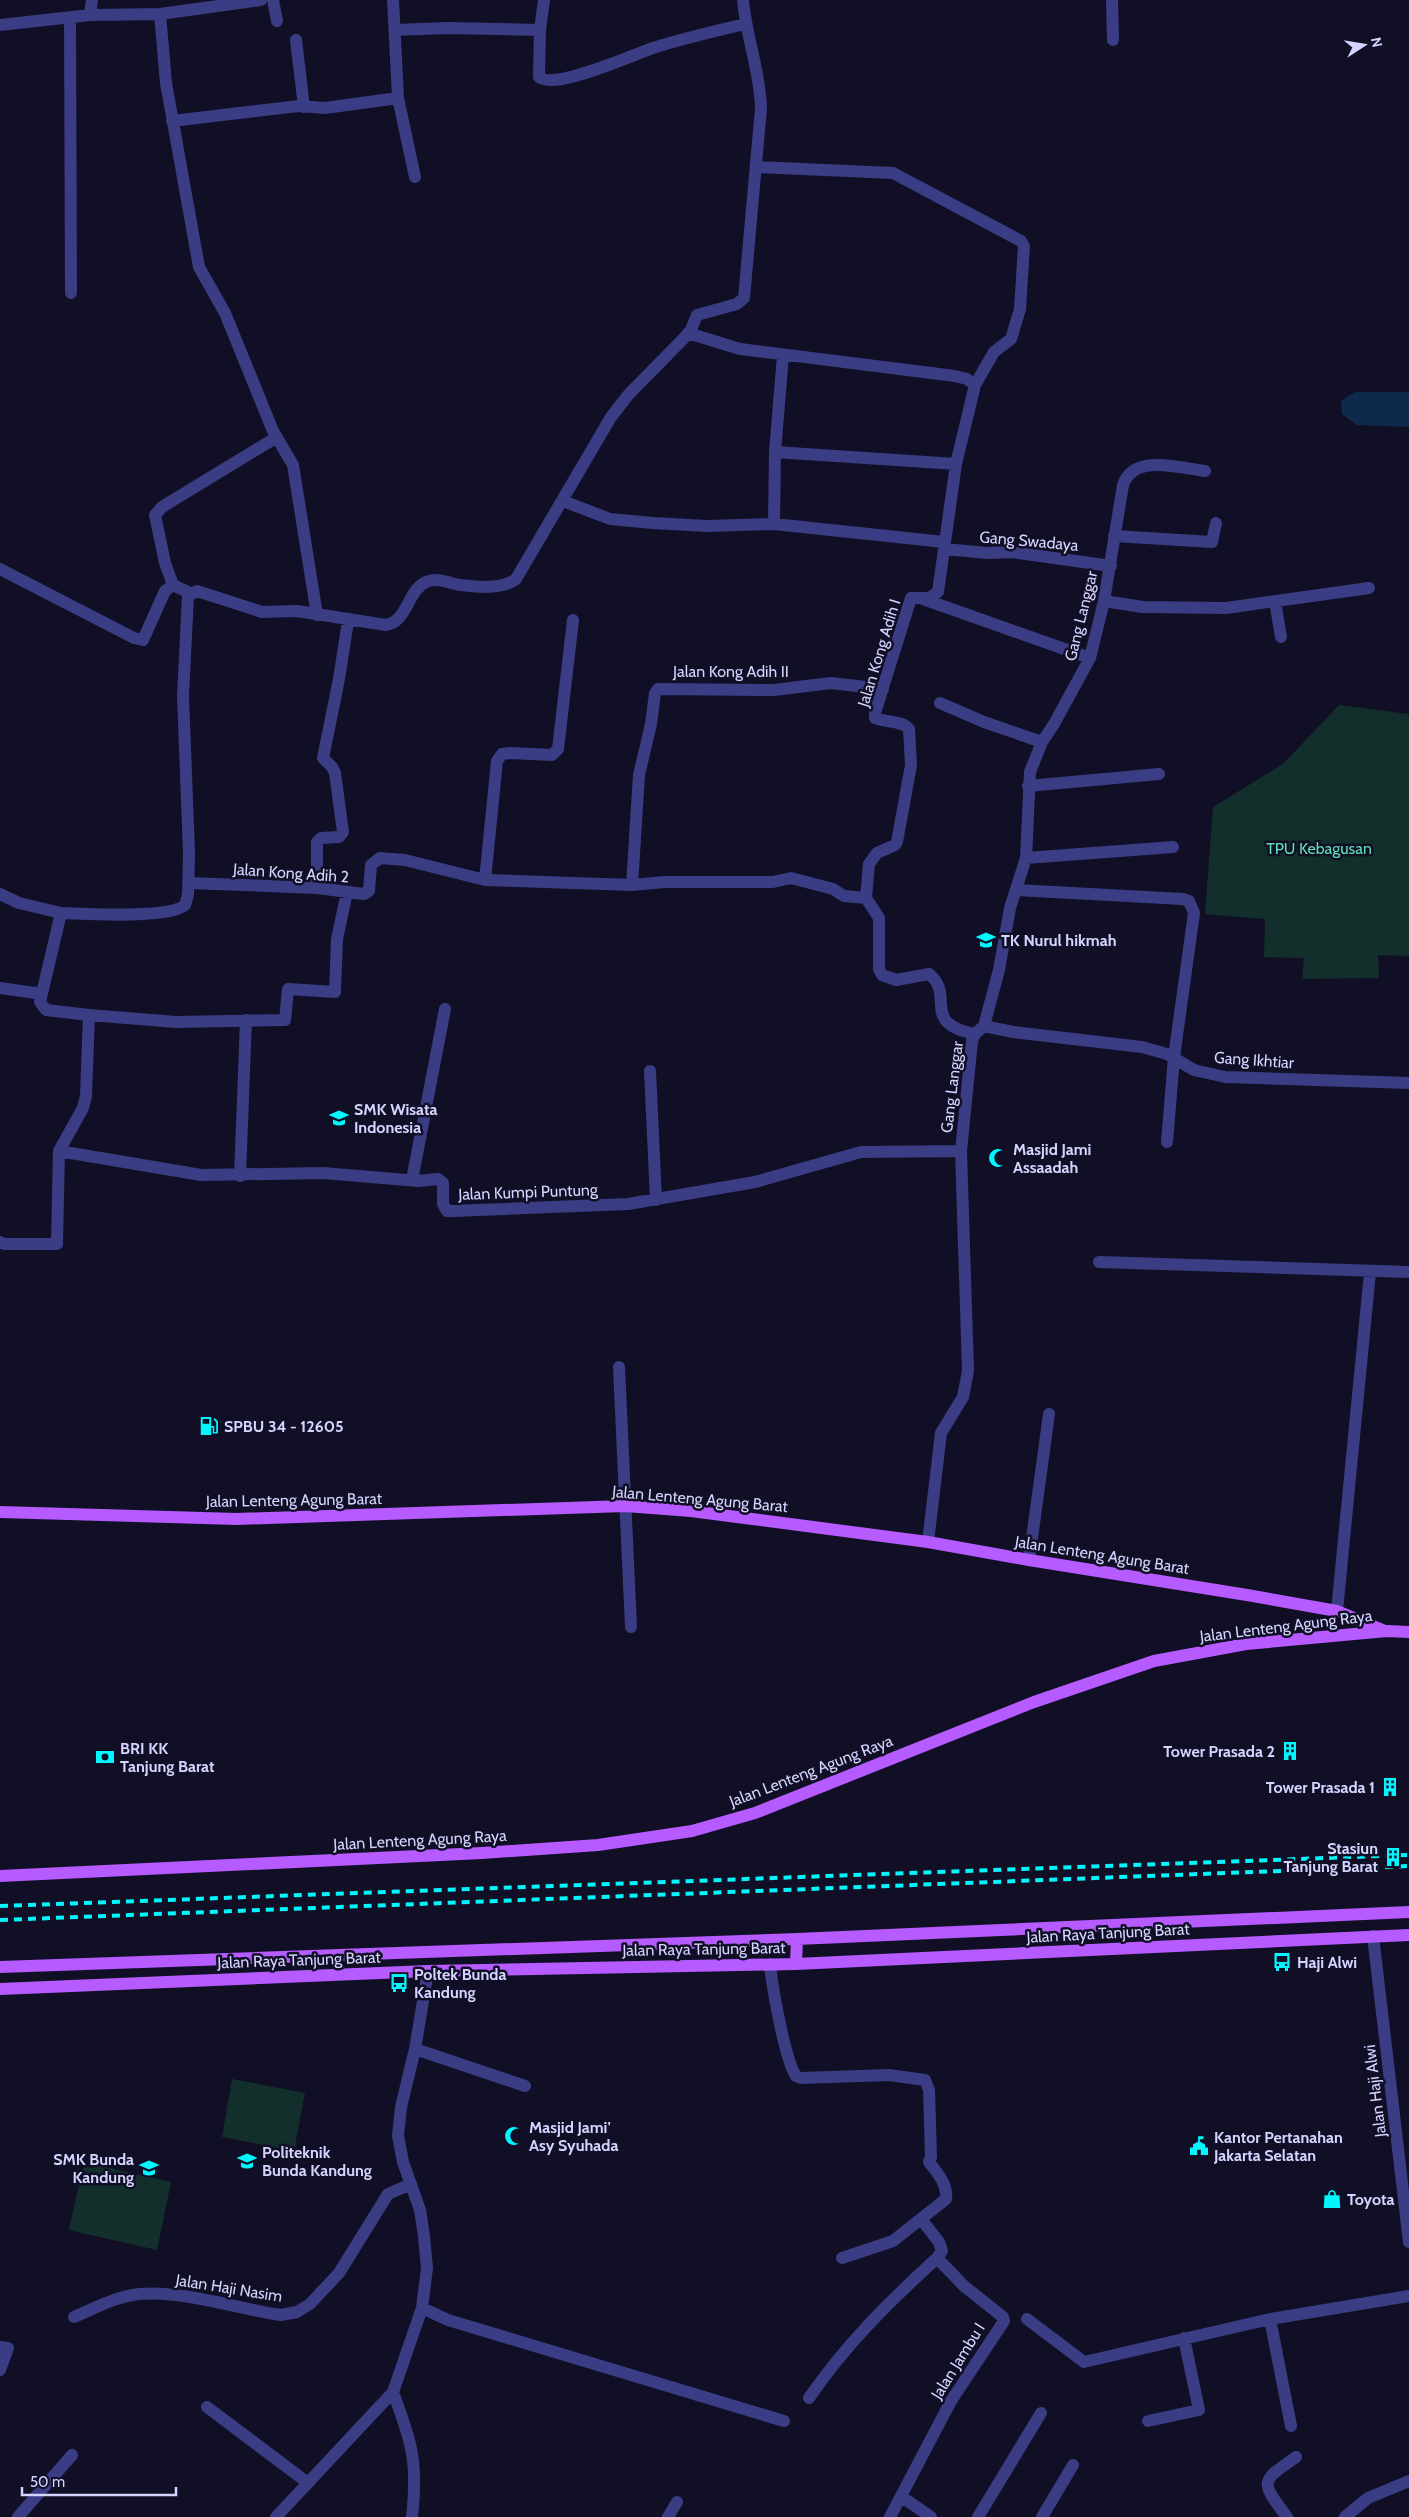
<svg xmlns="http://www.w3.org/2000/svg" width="1409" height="2517" viewBox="0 0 1409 2517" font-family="Cabin,sans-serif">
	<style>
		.green { fill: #122f2c }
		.water { fill: #0e294b }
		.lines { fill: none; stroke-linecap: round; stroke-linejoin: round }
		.street { stroke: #3a3c84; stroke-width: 12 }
		.primary { stroke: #b65bff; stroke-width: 12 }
		.rail { stroke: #01f6fd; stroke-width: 4; stroke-dasharray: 8 6; stroke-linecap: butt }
		.labels { text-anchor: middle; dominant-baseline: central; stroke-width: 5; stroke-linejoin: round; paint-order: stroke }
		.street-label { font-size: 16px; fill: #d5d3ff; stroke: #110f25 }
		.park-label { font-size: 16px; fill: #5fdfb6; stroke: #110f25 }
		.poi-label { font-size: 16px; font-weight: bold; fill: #d5d3ff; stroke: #110f25; text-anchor: start }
	</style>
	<rect width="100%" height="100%" fill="#110f25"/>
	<path class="green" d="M1339 705 1409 714V956L1378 955 1379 978 1302 979 1304 958 1264 957 1265 919 1205 914 1213 807 1283 764Z
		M232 2079 305 2093 294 2151 222 2137Z
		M84 2162 171 2182 157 2250 69 2230Z"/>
	<path class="water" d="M1355 392H1409V427L1357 425 1342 414 1341 401Z"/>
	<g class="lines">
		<path class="street" d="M273 0 277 21
			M393 0 398 98 415 177
			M1112 0 1113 40
			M160 14 166 83 199 267 225 313 273 431 293 465 317 615
			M90 15 92 0
			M70 18 71 293
			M0 25 90 15 160 14 261 0
			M395 30 448 28 540 30 544 0
			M540 30 539 77C555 91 636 53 656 47 685 38 715 31 745 24
			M296 40 304 107
			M172 121 299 106 325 108 398 98
			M756 167 893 173 1021 241 1024 246 1020 309 1011 339 994 352 975 385 956 464 938 592 929 598H911L875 713V718C886 723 901 720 909 729L911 765 897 842 895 845 877 853 869 864 866 898 879 918V969L882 975 896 980 929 974C956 995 919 1023 975 1034
			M688 333 740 349 955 376 967 379 975 385
			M775 452 956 464
			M563 501 610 519 653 523 707 526 774 524 944 542
			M774 524 775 452 783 355
			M1114 536 1212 542 1216 523
			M944 549 988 553 1012 552 1111 566
			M0 569 134 638 143 640 165 591 173 585
			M190 593 173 585 165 563 155 515 162 507 277 437
			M923 599 1090 658
			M1104 601 1143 607 1226 608 1369 588
			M1275 601 1281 637
			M940 703 984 722 1042 742
			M1028 786 1159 774
			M1026 858 1173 847
			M485 880 497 761 502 754 510 753 552 755 558 749 573 620
			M189 883 317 888 364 894 369 891 371 865 380 858 405 860 485 880 632 885 665 882H773L791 878 833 889 844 896 866 898
			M632 885 639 775 651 724 655 693 658 689 774 690 831 683 883 689
			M317 888V842L321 838 339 837 343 832 335 773 332 767 323 758 339 679 348 621
			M1016 890 1183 899 1189 901 1194 913 1174 1057 1167 1142
			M0 894 19 903 61 913
			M0 988 42 994
			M89 1015 176 1022 285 1020 288 989 335 992 337 939 347 892
			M984 1026 1013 1032 1142 1047 1167 1054 1194 1070 1225 1077 1409 1083
			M650 1071 656 1200
			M59 1151 201 1175 323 1173 418 1181 438 1179 443 1183V1204L447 1211H453L628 1204 755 1182 861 1152 961 1151
			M240 1176 246 1020
			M412 1180 445 1009
			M0 1242 4 1244H57L59 1151 83 1108 86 1096 89 1015 46 1010 40 1002 61 913C85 914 169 919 185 905L188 895 189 853 183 696 188 596 197 591 262 612 297 611 386 625C408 621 407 591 426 582 436 577 449 583 460 585 477 587 502 590 516 579L611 417 629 394 690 332 697 315 737 304 744 298 761 108C760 71 746 36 743 0
			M1099 1262 1409 1272
			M619 1367 631 1627
			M928 1542 941 1433 963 1397 968 1371 961 1151 972 1041 975 1034 984 1026 999 970 1010 908 1026 858 1030 772 1042 742 1054 724 1090 658 1104 601 1123 485C1134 453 1179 468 1205 471
			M1029 1560 1049 1414
			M1337 1611 1370 1272
			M1373 1936 1409 2242
			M770 1964C772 1986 785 2060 796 2076L801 2078 889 2075 925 2080 929 2090 931 2157 929 2162C937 2173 948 2184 946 2199L893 2241 842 2258
			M415 2049 525 2086
			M422 2308 448 2320 784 2421
			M74 2317C95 2308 117 2296 140 2294 182 2290 238 2309 281 2315L297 2312 310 2304 339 2273 388 2194 411 2184
			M1027 2319 1084 2362 1270 2319 1409 2296
			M1270 2319 1291 2426
			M0 2347 8 2348 0 2370
			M393 2392C412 2443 418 2462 412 2517
			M809 2398C846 2344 889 2302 937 2258
			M207 2407 308 2483
			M1148 2421 1199 2410 1184 2338
			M902 2497 931 2517
			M18 2517 72 2455
			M276 2517 393 2392 422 2308 427 2268 424 2236 420 2210 403 2162 398 2136 401 2107 415 2049 428 1971
			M668 2517 677 2502
			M890 2517 951 2401 1004 2321 1003 2317 964 2286 937 2258 942 2251 939 2242 921 2219
			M978 2517 1041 2413
			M1042 2517 1073 2465
			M1287 2517C1260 2481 1260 2482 1296 2457
			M1345 2517 1368 2498 1409 2481"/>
		<path class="primary" d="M0 1512 237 1519 625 1506 691 1511 928 1542 1029 1560 1247 1595 1337 1611 1385 1631
			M0 1876 482 1853 598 1845 692 1831 755 1813 1034 1702 1154 1661 1246 1644 1387 1631 1409 1632
			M796 1964 797 1939
			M0 1967 797 1939 1409 1912
			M0 1989 428 1971 796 1964 1409 1935"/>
		<path class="rail" d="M0 1906 1409 1855
			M0 1920 1409 1866"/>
	</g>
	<defs>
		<g id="school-bare" transform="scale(1.5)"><path d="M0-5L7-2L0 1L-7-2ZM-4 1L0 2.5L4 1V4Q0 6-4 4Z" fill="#01f6fd" stroke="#110f25" stroke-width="2.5" paint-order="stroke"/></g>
		<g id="mosque-bare" transform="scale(1.5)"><path d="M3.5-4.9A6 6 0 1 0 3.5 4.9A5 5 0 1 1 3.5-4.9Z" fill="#01f6fd" stroke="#110f25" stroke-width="2.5" paint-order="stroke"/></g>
		<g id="fuel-bare" transform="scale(1.5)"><path d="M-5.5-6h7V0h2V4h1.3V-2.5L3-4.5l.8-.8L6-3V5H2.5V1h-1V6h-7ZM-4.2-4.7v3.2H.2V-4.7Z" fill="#01f6fd" stroke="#110f25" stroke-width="2.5" paint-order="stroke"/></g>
		<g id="building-bare" transform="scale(1.5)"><path d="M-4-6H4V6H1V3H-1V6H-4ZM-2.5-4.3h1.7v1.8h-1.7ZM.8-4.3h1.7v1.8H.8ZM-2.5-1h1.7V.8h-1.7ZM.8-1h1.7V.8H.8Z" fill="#01f6fd" stroke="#110f25" stroke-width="2.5" paint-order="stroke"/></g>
		<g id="bank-bare" transform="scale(1.5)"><path d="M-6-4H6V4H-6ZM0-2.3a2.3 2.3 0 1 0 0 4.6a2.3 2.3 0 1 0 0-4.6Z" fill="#01f6fd" stroke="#110f25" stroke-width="2.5" paint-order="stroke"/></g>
		<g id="bus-bare" transform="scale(1.5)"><path d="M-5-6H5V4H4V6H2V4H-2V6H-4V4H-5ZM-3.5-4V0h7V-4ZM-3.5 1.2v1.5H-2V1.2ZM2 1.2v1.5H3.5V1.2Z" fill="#01f6fd" stroke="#110f25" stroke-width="2.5" paint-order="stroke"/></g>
		<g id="civic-bare" transform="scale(1.5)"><path d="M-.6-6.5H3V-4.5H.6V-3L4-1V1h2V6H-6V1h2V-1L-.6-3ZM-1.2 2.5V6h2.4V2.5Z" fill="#01f6fd" stroke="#110f25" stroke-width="2.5" paint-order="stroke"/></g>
		<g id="university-bare" transform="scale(1.5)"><path d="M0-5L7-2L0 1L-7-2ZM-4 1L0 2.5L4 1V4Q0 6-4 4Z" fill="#01f6fd" stroke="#110f25" stroke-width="2.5" paint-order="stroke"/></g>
		<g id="shop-bare" transform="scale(1.5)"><path d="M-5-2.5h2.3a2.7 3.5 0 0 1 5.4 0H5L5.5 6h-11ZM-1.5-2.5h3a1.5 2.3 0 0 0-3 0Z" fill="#01f6fd" stroke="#110f25" stroke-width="2.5" paint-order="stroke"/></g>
	</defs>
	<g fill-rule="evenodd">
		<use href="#school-bare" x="986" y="940"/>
		<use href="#school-bare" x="339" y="1118"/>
		<use href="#mosque-bare" x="998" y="1158"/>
		<use href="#fuel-bare" x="209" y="1426"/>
		<use href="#building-bare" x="1290" y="1751"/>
		<use href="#bank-bare" x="105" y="1757"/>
		<use href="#building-bare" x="1390" y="1787"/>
		<use href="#building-bare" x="1393" y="1857"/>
		<use href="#bus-bare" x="1282" y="1962"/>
		<use href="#bus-bare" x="399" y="1983"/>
		<use href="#mosque-bare" x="514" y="2136"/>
		<use href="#civic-bare" x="1199" y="2146"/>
		<use href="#university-bare" x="247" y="2161"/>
		<use href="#school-bare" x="149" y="2168"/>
		<use href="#shop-bare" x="1332" y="2199"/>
	</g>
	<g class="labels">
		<g class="street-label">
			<text transform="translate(1029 541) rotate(5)">Gang Swadaya</text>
			<text transform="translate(1081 616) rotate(-76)">Gang Langgar</text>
			<text transform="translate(879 653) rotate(-73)">Jalan Kong Adih I</text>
			<text x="731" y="671">Jalan Kong Adih II</text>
			<text transform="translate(291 873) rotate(4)">Jalan Kong Adih 2</text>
			<text transform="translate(1254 1060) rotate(4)">Gang Ikhtiar</text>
			<text transform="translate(952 1087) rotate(-83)">Gang Langgar</text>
			<text transform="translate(528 1192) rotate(-2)">Jalan Kumpi Puntung</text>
			<text transform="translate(700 1499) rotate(5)">Jalan Lenteng Agung Barat</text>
			<text transform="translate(294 1500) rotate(-1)">Jalan Lenteng Agung Barat</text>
			<text transform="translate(1102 1555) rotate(9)">Jalan Lenteng Agung Barat</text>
			<text transform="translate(1286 1626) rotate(-7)">Jalan Lenteng Agung Raya</text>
			<text transform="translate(811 1771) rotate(-21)">Jalan Lenteng Agung Raya</text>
			<text transform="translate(420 1840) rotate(-3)">Jalan Lenteng Agung Raya</text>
			<text transform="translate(1108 1933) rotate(-3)">Jalan Raya Tanjung Barat</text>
			<text transform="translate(704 1949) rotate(-1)">Jalan Raya Tanjung Barat</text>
			<text transform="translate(299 1960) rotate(-2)">Jalan Raya Tanjung Barat</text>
			<text transform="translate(1375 2091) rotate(-97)">Jalan Haji Alwi</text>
			<text transform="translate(229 2288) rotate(9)">Jalan Haji Nasim</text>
			<text transform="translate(958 2361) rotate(-58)">Jalan Jambu I</text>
		</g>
		<g class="park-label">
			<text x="1319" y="848">TPU Kebagusan</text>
		</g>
		<g class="poi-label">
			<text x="1001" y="940">TK Nurul hikmah</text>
			<text x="354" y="1109">SMK Wisata<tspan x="354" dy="18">Indonesia</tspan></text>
			<text x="1013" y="1149">Masjid Jami<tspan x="1013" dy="18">Assaadah</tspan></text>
			<text x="224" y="1426">SPBU 34 - 12605</text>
			<text x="120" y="1748">BRI KK<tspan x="120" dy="18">Tanjung Barat</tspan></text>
			<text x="1275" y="1751" text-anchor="end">Tower Prasada 2</text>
			<text x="1375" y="1787" text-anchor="end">Tower Prasada 1</text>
			<text x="1378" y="1848" text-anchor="end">Stasiun<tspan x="1378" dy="18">Tanjung Barat</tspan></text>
			<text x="1297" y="1962">Haji Alwi</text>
			<text x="414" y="1974">Poltek Bunda<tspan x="414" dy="18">Kandung</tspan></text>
			<text x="529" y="2127">Masjid Jami'<tspan x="529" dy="18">Asy Syuhada</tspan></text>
			<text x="1214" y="2137">Kantor Pertanahan<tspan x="1214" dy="18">Jakarta Selatan</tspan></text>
			<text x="262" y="2152">Politeknik<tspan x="262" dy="18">Bunda Kandung</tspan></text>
			<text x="134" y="2159" text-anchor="end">SMK Bunda<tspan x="134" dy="18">Kandung</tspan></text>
			<text x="1347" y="2199">Toyota</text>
		</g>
	</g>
	<g transform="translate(1364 45) rotate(78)" stroke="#110f25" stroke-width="4" paint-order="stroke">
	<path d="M0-4L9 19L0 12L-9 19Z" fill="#d5d3ff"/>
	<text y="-8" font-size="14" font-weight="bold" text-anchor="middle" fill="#d5d3ff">N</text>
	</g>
	<path d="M22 2487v8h154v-8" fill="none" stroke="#d5d3ff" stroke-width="2.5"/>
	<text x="30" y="2487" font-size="15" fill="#d5d3ff" stroke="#110f25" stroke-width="4" paint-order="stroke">50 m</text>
</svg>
